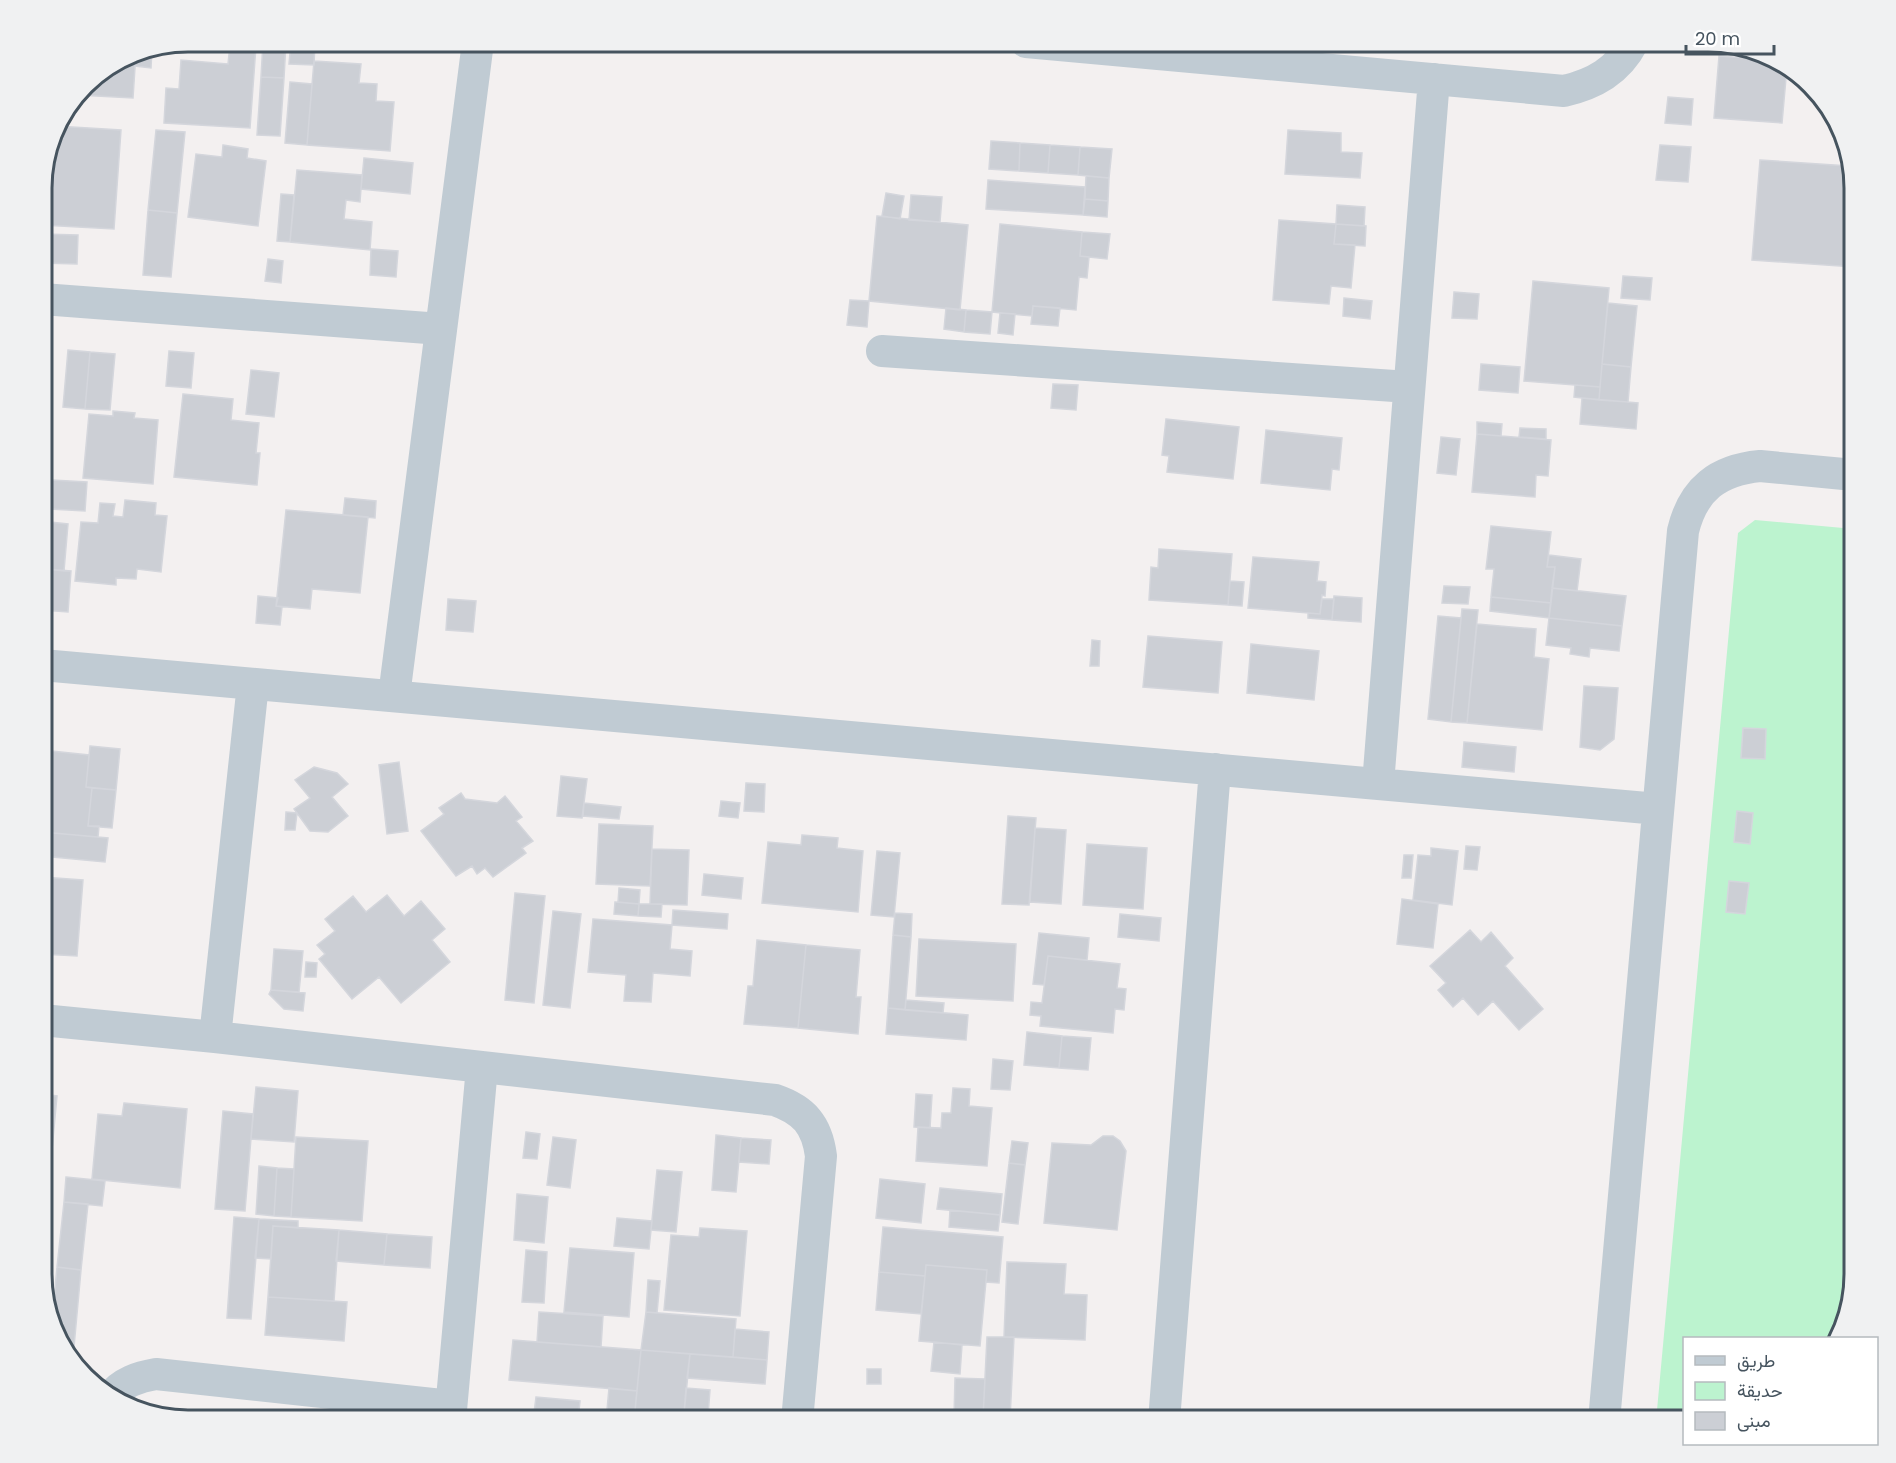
<svg xmlns="http://www.w3.org/2000/svg" width="1896" height="1463" viewBox="0 0 1896 1463" font-family="Poppins,Vazirmatn,sans-serif">
	<style>
		.green { fill: #bcf3cf }
		.building { fill: #cccfd5; stroke: #d4d6dc; stroke-width: 1.5 }
		.lines { fill: none; stroke-linecap: round; stroke-linejoin: round }
		.minor { stroke: #c0cbd3; stroke-width: 32 }
		.rim { fill: none; stroke: #46545f; stroke-width: 3 }
	</style>
	<rect width="100%" height="100%" fill="#f3f0f0"/>
	<path class="green" d="M1755 520 1854 529V1275L1846 1322 1837 1338H1684V1421H1656L1738 533Z"/>
	<path class="building" d="M263 42 286 43 284 78 261 77Z
		M291 42H315L314 65 289 64Z
		M230 44 256 46 250 128 164 123 166 88 179 89 181 60 228 64Z
		M152 49 151 68 135 66 136 52Z
		M136 52 133 98 79 95 92 79Z
		M1719 56 1775 60 1787 67 1782 123 1714 118Z
		M314 61 361 64 359 83 377 84 376 101 394 102 390 151 307 145Z
		M261 77 284 78 280 136 257 135Z
		M290 82 312 84 307 145 285 143Z
		M1668 97 1693 99 1691 125 1665 123Z
		M56 126 121 130 114 229 42 225V178Z
		M156 130 185 132 177 213 148 210Z
		M1288 130 1341 133V152L1362 153 1360 178 1285 174Z
		M991 141 1020 143 1019 171 989 169Z
		M1020 143 1050 145 1048 173 1019 171Z
		M223 145 248 149 247 158 266 161 258 226 188 217 196 154 222 157Z
		M1050 145 1080 147 1078 175 1048 173Z
		M1660 145 1691 147 1688 182 1656 180Z
		M1080 147 1112 149 1109 178 1078 175Z
		M364 158 413 163 410 194 361 189Z
		M1760 160 1849 166 1854 188V267L1752 260Z
		M297 170 362 175 360 202 346 200 344 219 372 222 370 250 290 242Z
		M1086 176 1109 178 1108 201 1085 199Z
		M988 180 1085 187 1083 215 986 209Z
		M886 193 904 196 900 219 882 216Z
		M281 194 294 195 290 242 277 241Z
		M911 195 942 197 940 222 909 220Z
		M1085 199 1108 201 1107 217 1083 215Z
		M1337 205 1365 207 1364 226 1336 224Z
		M148 210 177 213 171 277 143 275Z
		M877 216 968 225 960 310 869 301Z
		M1279 220 1336 224 1334 244 1355 245 1351 288 1331 286 1329 304 1273 300Z
		M1000 224 1082 232 1080 256 1089 257 1087 278 1079 277 1076 310 1033 306 1032 316 992 312Z
		M1336 224 1366 226 1365 246 1334 244Z
		M1082 232 1110 234 1107 259 1080 256Z
		M42 234 78 235 77 264 42 263Z
		M371 249 398 251 396 277 370 275Z
		M268 259 283 261 281 283 265 281Z
		M1623 276 1652 278 1650 300 1621 298Z
		M1533 281 1609 288 1600 387 1524 381Z
		M1454 292 1479 294 1477 319 1452 318Z
		M1344 298 1372 301 1370 319 1343 316Z
		M850 300 869 301 867 327 847 325Z
		M1608 303 1637 306 1631 367 1602 364Z
		M1033 306 1060 308 1058 326 1031 324Z
		M946 308 966 310 964 332 944 329Z
		M966 310 992 312 990 334 964 332Z
		M1000 313 1015 314 1013 335 998 333Z
		M42 344 52 345 42 450Z
		M68 350 90 352 85 409 63 407Z
		M169 351 194 353 191 388 166 386Z
		M90 352 115 354 110 410 85 409Z
		M1481 364 1520 367 1518 393 1479 390Z
		M1602 364 1631 367 1628 402 1599 400Z
		M251 370 279 373 274 417 246 414Z
		M1053 384 1078 385 1076 410 1051 408Z
		M1575 385 1600 387 1599 400 1574 397Z
		M183 394 233 399 231 420 259 423 256 453H260L257 485 174 477Z
		M1582 398 1638 403 1636 429 1580 424Z
		M113 411 135 413 134 418 158 420 153 484 83 478 89 414 113 416Z
		M1166 419 1239 427 1233 479 1167 472 1169 456 1162 455Z
		M1477 422 1502 424 1501 436 1477 434Z
		M1520 428 1546 429V439L1519 437Z
		M1266 430 1342 438 1339 470 1332 469 1330 490 1261 483Z
		M1477 434 1551 440 1548 476 1536 475 1535 497 1472 492Z
		M1441 437 1460 439 1456 475 1437 473Z
		M52 480 87 482 85 511 50 509Z
		M345 498 376 501 375 518 343 515Z
		M125 500 156 503 155 515 167 516 161 572 137 569 136 579 116 578V585L75 581 81 522 98 523 100 503 115 504 113 516 123 517Z
		M286 510 368 517 360 593 312 589 310 609 276 606Z
		M50 522 68 524 64 571 46 569Z
		M1491 526 1551 532 1547 567H1555L1551 603 1491 597 1494 569H1486Z
		M1159 549 1232 554 1228 605 1149 600 1151 567 1158 568Z
		M1549 555 1581 559 1577 591 1552 588 1555 567H1547Z
		M1253 557 1319 562 1317 581 1326 582 1325 596 1322 595 1320 614 1248 608Z
		M46 569 71 571 68 612 42 610Z
		M1230 581 1244 582 1242 606 1228 605Z
		M1444 586 1470 587 1468 604 1442 603Z
		M1552 588 1626 596 1622 626 1549 618Z
		M258 596 278 598 276 606 282 607 280 625 256 623Z
		M1334 596 1362 598 1361 622 1332 620Z
		M1491 597 1551 603 1549 618 1490 611Z
		M448 599 476 601 473 632 446 630Z
		M1322 599H1334L1332 620 1308 618V613L1320 614Z
		M1462 609 1478 610 1467 723 1451 722Z
		M1438 616 1461 618 1451 722 1428 719Z
		M1549 618 1622 626 1619 651 1590 648 1589 657 1570 654 1571 648 1546 645Z
		M1477 624 1536 629 1534 657 1549 659 1542 730 1467 723Z
		M1148 636 1222 642 1218 693 1143 687Z
		M1092 640 1100 641 1099 666H1090Z
		M1251 644 1319 651 1314 700 1247 693Z
		M1584 686 1618 688 1614 739 1600 750 1580 747Z
		M1743 728 1766 729 1765 759 1741 758Z
		M1464 742 1516 747 1514 772 1462 767Z
		M90 746 120 749 116 790 86 787Z
		M42 750 89 755 86 787 92 788 88 826H99L98 837 42 832Z
		M399 762 408 831 387 834 379 765Z
		M314 767 337 773 348 784 332 797 348 816 328 832 310 831 294 809 310 798 295 780Z
		M561 776 587 779 582 818 557 816Z
		M746 783 765 784 764 812 744 811Z
		M92 788 116 790 112 828 88 826Z
		M461 793 465 799 497 803 505 796 522 817 516 821 533 841 522 848 526 853 493 877 485 868 477 874 472 866 456 876 421 831 444 814 439 808Z
		M721 801 740 803 738 818 719 816Z
		M584 803 621 807 619 819 583 816Z
		M1737 811 1753 813 1750 844 1734 842Z
		M286 812 297 813 295 830H285Z
		M1008 816 1036 818 1029 905 1002 904Z
		M599 824 653 826 650 886 596 884Z
		M1035 828 1066 830 1061 904 1030 902Z
		M42 832 108 838 105 862 42 856Z
		M802 835 838 838 837 848 863 851 858 912 762 903 768 842 801 845Z
		M1087 844 1147 848 1143 909 1083 905Z
		M1466 846 1480 847 1477 870 1464 869Z
		M1431 848 1458 851 1452 905 1413 900 1418 855 1431 856Z
		M652 849 689 850 687 905 650 904Z
		M877 851 900 853 894 917 871 915Z
		M1404 855H1413L1411 878H1402Z
		M704 874 743 878 741 899 702 895Z
		M42 877 83 880 77 956 42 954Z
		M1729 881 1749 883 1745 914 1726 912Z
		M619 888 640 890 639 904 618 902Z
		M515 893 545 896 534 1003 505 1000Z
		M387 895 404 916 421 901 445 929 432 940 450 962 401 1003 379 977 352 999 319 959 325 954 317 945 335 931 325 919 353 896 366 912Z
		M1402 899 1438 904 1433 948 1397 944Z
		M615 902 639 904 638 916 614 914Z
		M639 904H662L661 917 638 916Z
		M673 910 728 914 727 929 672 925Z
		M553 911 581 914 570 1008 543 1005Z
		M895 913 912 914 911 937 893 935Z
		M1120 914 1161 918 1159 941 1118 937Z
		M593 919 672 925 670 949 692 951 690 976 653 973 651 1002 624 1001 626 975 588 972Z
		M1470 930 1481 942 1491 932 1513 958 1505 966 1543 1009 1519 1030 1493 1001 1478 1015 1463 998 1453 1007 1438 990 1446 983 1430 966Z
		M1039 933 1089 938 1087 960 1048 956 1044 985 1033 984Z
		M893 935 911 937 905 1010 888 1008Z
		M919 939 1016 944 1013 1001 916 996Z
		M757 940 806 945 798 1028 744 1024 748 986H753Z
		M806 945 860 950 856 997H861L858 1034 798 1028Z
		M274 949 303 951 299 992 271 990Z
		M1048 956 1120 964 1117 988 1126 989 1124 1010 1115 1009 1113 1033 1040 1026 1041 1016 1030 1015 1031 1002 1042 1003Z
		M306 962 317 963 316 977H305Z
		M271 990 305 993 303 1011 284 1009 269 994Z
		M906 1000 944 1003 943 1013 905 1010Z
		M888 1008 968 1015 966 1040 886 1034Z
		M1027 1032 1062 1036 1059 1068 1024 1065Z
		M1062 1036 1091 1038 1088 1070 1059 1068Z
		M993 1059 1013 1061 1010 1090 991 1089Z
		M256 1087 298 1091 294 1142 251 1139Z
		M953 1088 970 1089 969 1106 992 1108 987 1166 916 1161 918 1127 941 1128 942 1113H951Z
		M42 1094 57 1096 49 1182H42Z
		M916 1094 932 1095 930 1128 914 1127Z
		M124 1103 187 1109 180 1188 92 1179 98 1114 122 1116Z
		M223 1111 253 1114 245 1211 215 1209Z
		M526 1132 540 1134 537 1159 523 1158Z
		M716 1135 741 1138 736 1192 712 1190Z
		M1103 1136H1113L1120 1141 1126 1151 1117 1230 1044 1223 1052 1143 1091 1145Z
		M296 1137 368 1141 362 1221 291 1217Z
		M553 1137 576 1140 570 1188 547 1185Z
		M741 1138 771 1140 769 1164 739 1162Z
		M1012 1141 1028 1143 1025 1165 1009 1163Z
		M1009 1163 1025 1165 1018 1224 1002 1222Z
		M259 1166 277 1168 274 1216 256 1214Z
		M277 1168 294 1169 291 1217 274 1216Z
		M657 1170 682 1172 676 1232 651 1230Z
		M66 1177 105 1181 102 1206 64 1202Z
		M880 1179 925 1184 921 1223 876 1218Z
		M940 1188 1002 1194 1000 1215 937 1209Z
		M517 1194 548 1197 544 1243 514 1240Z
		M64 1202 88 1204 81 1270 57 1267Z
		M950 1210 1000 1215 998 1231 949 1227Z
		M234 1217 259 1219 251 1319 227 1318Z
		M617 1218 652 1221 649 1249 614 1246Z
		M259 1219 298 1221V1228L273 1226 271 1259 255 1258Z
		M273 1226 339 1230 334 1301 268 1297Z
		M883 1227 1003 1237 999 1283 986 1282 987 1270 926 1265 925 1276 879 1272Z
		M700 1228 747 1231 740 1316 664 1310 671 1235 699 1237Z
		M339 1230 387 1234 384 1265 336 1261Z
		M387 1234 432 1237 430 1268 384 1265Z
		M570 1248 634 1253 629 1317 564 1312Z
		M526 1250 547 1252 544 1303 522 1302Z
		M1007 1262 1066 1264 1064 1294 1087 1295 1085 1340 1004 1337Z
		M926 1265 987 1270 980 1346 919 1341Z
		M57 1267 81 1270 73 1358 57 1340 52 1320Z
		M879 1272 925 1276 921 1314 876 1310Z
		M648 1280 660 1281 657 1313 646 1312Z
		M268 1297 347 1302 344 1341 265 1335Z
		M539 1312 603 1316 601 1347 537 1342Z
		M646 1312 736 1319 733 1357 641 1350Z
		M735 1329 769 1332 767 1360 733 1357Z
		M987 1337H1014L1010 1419 983 1418Z
		M513 1340 641 1350 637 1391 509 1380Z
		M934 1342 962 1345 960 1374 931 1371Z
		M641 1350 690 1354 684 1414 635 1410Z
		M690 1354 767 1360 765 1384 687 1378Z
		M867 1369H881V1384H867Z
		M955 1378 985 1379 983 1418 954 1417Z
		M609 1388 637 1391 634 1421H606Z
		M686 1388 710 1390 708 1416 684 1414Z
		M536 1397 580 1401 578 1421H533Z"/>
	<g class="lines">
		<path class="minor" d="M1026 42 1564 91C1594 84 1618 71 1633 42
			M42 299 441 329
			M882 351 1409 387
			M42 665 1658 809
			M394 696 478 42
			M1378 784 1434 79
			M42 1020 215 1037 775 1100C804 1110 817 1125 821 1156L797 1421
			M215 1037 253 684
			M111 1397C122 1382 139 1377 156 1374L451 1406
			M450 1421 482 1067
			M1164 1421 1215 769
			M1604 1421 1683 531C1693 489 1718 470 1760 466L1854 475"/>
	</g>
	<path d="M0 0H1896V1463H0ZM188 52H1708A136 136 0 0 1 1844 188V1274A136 136 0 0 1 1708 1410H188A136 136 0 0 1 52 1274V188A136 136 0 0 1 188 52Z" fill="#f0f1f2" fill-rule="evenodd"/>
	<path class="rim" d="M188 52H1708A136 136 0 0 1 1844 188V1274A136 136 0 0 1 1708 1410H188A136 136 0 0 1 52 1274V188A136 136 0 0 1 188 52Z"/>
	<rect x="1683" y="1337" width="195" height="108" fill="#ffffff" stroke="#b5bbbf" stroke-width="1.5"/>
	<rect x="1695" y="1356" width="30" height="9" fill="#c0cbd3" stroke="#b5bbbf" stroke-width="1.5"/>
	<text x="1737" y="1367" font-size="18" fill="#46545f">طريق</text>
	<rect x="1695" y="1382" width="30" height="18" fill="#bcf3cf" stroke="#b5bbbf" stroke-width="1.5"/>
	<text x="1737" y="1397" font-size="18" fill="#46545f">حديقة</text>
	<rect x="1695" y="1412" width="30" height="18" fill="#cccfd5" stroke="#b5bbbf" stroke-width="1.5"/>
	<text x="1737" y="1427" font-size="18" fill="#46545f">مبنى</text>
	<path d="M1686 45v9h88v-9" fill="none" stroke="#46545f" stroke-width="3"/>
	<text x="1695" y="45" font-size="18" fill="#46545f" stroke="#ffffff" stroke-width="4.5" paint-order="stroke">20 m</text>
</svg>
